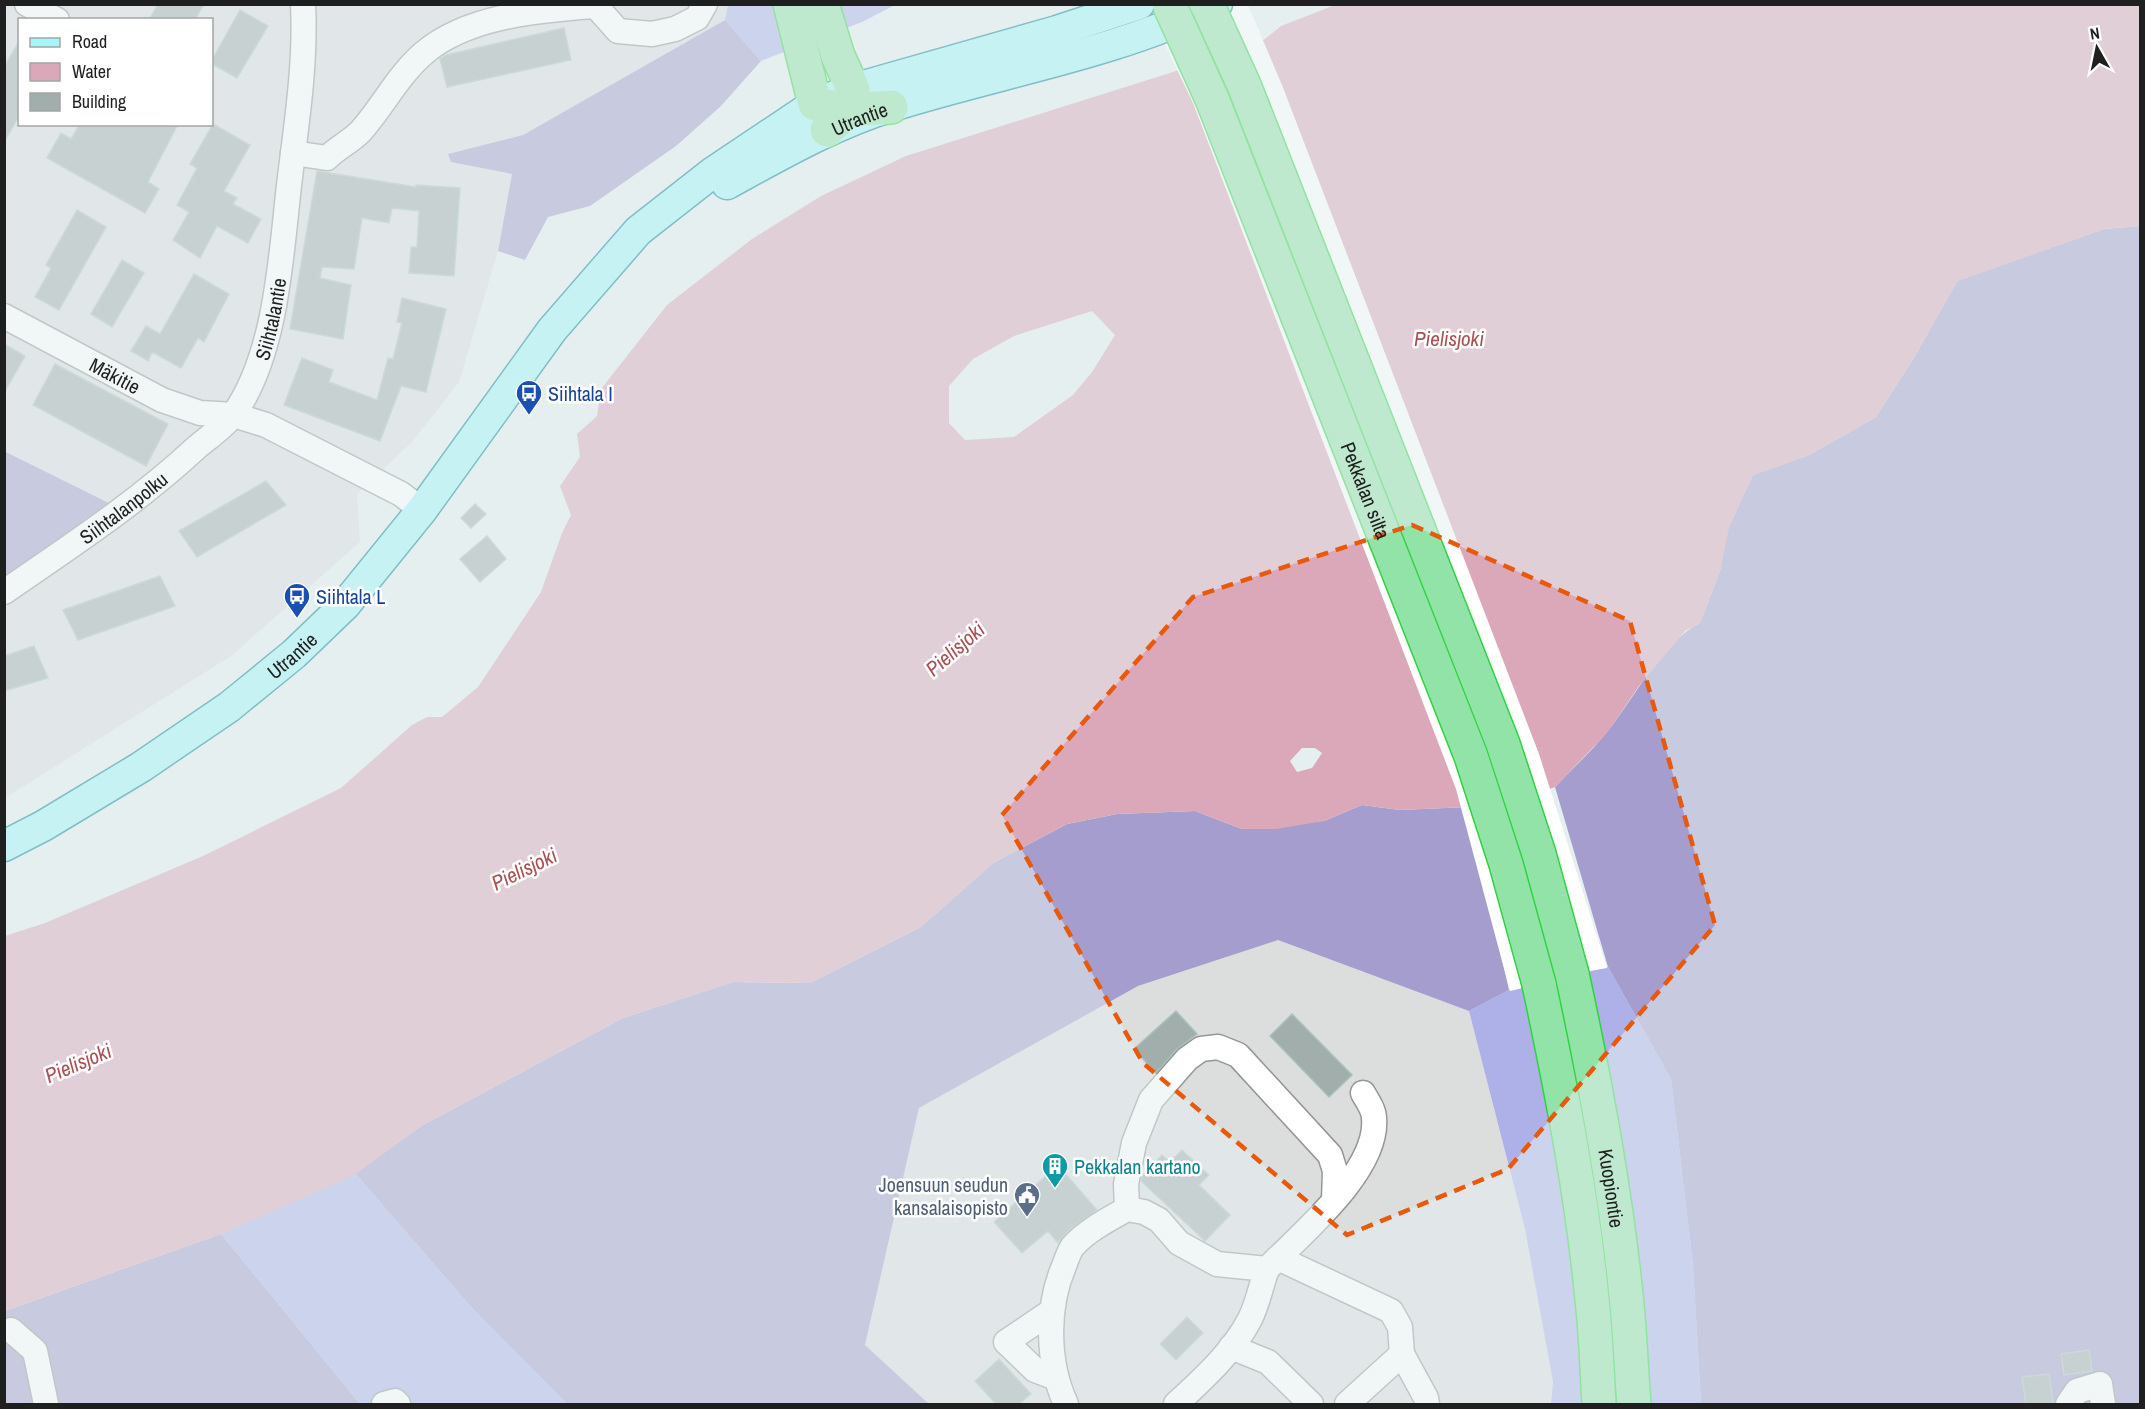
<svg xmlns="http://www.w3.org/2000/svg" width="2145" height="1409" viewBox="0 0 2145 1409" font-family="'Archivo Narrow',sans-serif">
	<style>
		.residential { fill: #dcdddd; fill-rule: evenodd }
		.grass { fill: #aeb1e7 }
		.forest { fill: #a49dcd }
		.water { fill: #dba8b9; fill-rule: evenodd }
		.pier { fill: #fff }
		.building { fill: #a2aeac; stroke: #a9c1be; stroke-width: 1.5 }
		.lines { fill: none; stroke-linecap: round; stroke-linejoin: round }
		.minor-casing { stroke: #969696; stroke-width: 27 }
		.major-casing { stroke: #068494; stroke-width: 33 }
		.highway-casing { stroke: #2dd43f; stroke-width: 36 }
		.minor { stroke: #fff; stroke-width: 24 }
		.major { stroke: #a3f7f8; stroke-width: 30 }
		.highway { stroke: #91e3a7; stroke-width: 33 }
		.highway-bridge-casing { stroke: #2dd43f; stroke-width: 36; stroke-linecap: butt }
		.highway-bridge { stroke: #91e3a7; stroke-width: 33 }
		.marked { fill: none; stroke: #e8590c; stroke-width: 4.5; stroke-dasharray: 12 8; stroke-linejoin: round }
		.labels { text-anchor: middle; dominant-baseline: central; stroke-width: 5; stroke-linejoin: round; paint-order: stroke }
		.street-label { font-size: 20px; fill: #1f1f1f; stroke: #fff }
		.transit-label { font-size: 20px; fill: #164399; stroke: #fff; text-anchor: start }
		.culture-label { font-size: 20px; fill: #0d838f; stroke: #fff; text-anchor: start }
		.service-label { font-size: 20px; fill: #4e5e75; stroke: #fff; text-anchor: end }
		.water-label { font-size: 21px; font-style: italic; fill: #ac4f54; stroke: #fff }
	</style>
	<rect width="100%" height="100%" fill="#e6eff0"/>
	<path class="residential" d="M5 5H728L725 20 523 135 448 154 452 162 512 174 498 251 459 382 413 441 357 494 360 542 231 656 5 798V592L123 510 5 451ZM20 20H212V124H20Z
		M1278 940 1469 1011 1525 1229 1553 1382 1551 1404H929L865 1345 919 1108 1138 986Z"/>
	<path class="grass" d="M728 5H895L862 22 761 61 725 20Z
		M1608 967 1671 1079 1693 1265 1701 1404H1551L1553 1382 1525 1229 1469 1011 1509 990Z
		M355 1173 471 1307 567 1404H360L221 1234Z"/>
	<path class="forest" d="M725 20 761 61 721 106 676 146 590 206 548 217 525 260 498 251 512 174 451 162 448 154 523 135Z
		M2140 226V1404H1701L1693 1265 1671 1079 1608 967 1555 787C1572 769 1591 752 1607 732 1633 700 1663 641 1700 623L1720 571 1728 528 1753 475 1809 455 1876 417 1915 356 1957 281 2104 229Z
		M4 451 123 510 4 592Z
		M1362 805 1400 810 1468 807 1509 990 1469 1011 1278 940 1138 986 919 1108 865 1345 929 1404H567L471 1307 355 1173 423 1125 623 1018 733 982 810 983 921 927 993 863 1067 824 1117 814 1195 811 1242 829 1324 821Z
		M221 1234 360 1404H5V1311Z"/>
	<path class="water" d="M1335 5H2140V226L2104 229 1958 281 1915 356 1876 417 1809 455 1753 475 1729 528 1720 571 1700 623 1685 631 1639 686 1607 733 1555 787 1523 798 1468 807 1400 810 1362 805 1324 821 1276 829H1242L1195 811 1117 814 1067 824 993 863 921 927 810 983 733 982 623 1018 423 1125 353 1176 221 1234 5 1311V936L45 923 203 856 341 788 412 725 427 717H442L478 687 541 592 562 533 571 515 560 486 580 457 577 434 597 416 601 389 667 305 752 239 821 196 906 156 1192 66 1265 39 1281 26ZM1092 311 1115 335 1092 372 1073 395 1014 437 965 440 949 423V386L973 359 1014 336ZM1302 748H1315L1322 753 1312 768 1297 772 1290 761Z"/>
	<path class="pier" d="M1146 5H1188L1227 88 1493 778 1539 984 1510 991 1456 789 1193 103Z
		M1195 5H1248L1282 85 1539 754 1607 968 1572 974 1500 780Z"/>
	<path class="building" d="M158 4H204L195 20H149Z
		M240 10 268 26 237 78 212 64V60Z
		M564 28 571 60 447 87 440 59 446 55Z
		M20 40V115L4 142V67Z
		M80 124H178L148 182 159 189 145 213 47 158 61 133 71 139Z
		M213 124 250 145 224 191 237 198 233 204 261 219 248 243 217 226 200 258 173 240 189 212 177 205 197 168 190 164Z
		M317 171 416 187V185L460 188 454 276 409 273 411 247H417L419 211 392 208 389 223 362 218 354 269 322 267 320 278 351 285 343 339 290 329Z
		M77 210 106 227 59 310 35 297 51 268 46 265Z
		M122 260 144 273 112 327 91 314Z
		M194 274 229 294 204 342 198 338 181 368 152 352 148 361 131 351 146 326 160 334Z
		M402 298 446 309 426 392 401 386 380 441 284 405 302 358 333 370 329 382 377 400 388 358 393 359 402 323 397 322Z
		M4 344 25 356 4 393Z
		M55 364 168 424 146 466 33 405Z
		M266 481 286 505 197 557 179 531Z
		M475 504 486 514 471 528 461 518Z
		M487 536 506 559 480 582 460 559Z
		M160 576 175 606 78 640 63 610Z
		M34 646 48 678 4 691V656Z
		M1176 1011 1197 1034 1176 1050 1156 1073 1134 1049Z
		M1292 1014 1352 1075 1329 1097 1270 1036Z
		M1182 1150 1209 1175 1199 1185 1230 1215 1205 1241 1141 1181 1142 1176 1162 1155 1170 1162Z
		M1058 1165 1097 1210 1070 1229 1058 1243 1048 1231 1022 1253 994 1222Z
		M1187 1317 1203 1333 1176 1360 1160 1344Z
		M2089 1350 2092 1371 2064 1375 2061 1354Z
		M999 1359 1031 1394 1019 1404H996L975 1381Z
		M2049 1374 2053 1404H2026L2022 1377Z"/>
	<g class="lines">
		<g class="minor-casing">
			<g id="minor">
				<path d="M27 4 57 20"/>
				<path d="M594 4 618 31 652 34 675 29 697 18 705 4"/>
				<path d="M293 153 327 158C337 148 350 142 360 132 382 108 398 75 424 53 467 16 539 10 594 6"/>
				<path id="s1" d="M4 316 162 400 200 413 234 415 266 425 401 494 422 510"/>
				<path id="s2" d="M4 592C71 546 138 502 197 447 209 437 225 426 234 414 278 351 281 251 290 177 297 120 306 62 303 4"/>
				<path d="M1127 1209 1126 1184 1134 1143 1151 1100 1187 1059 1201 1049 1218 1047 1238 1055 1330 1155 1335 1171 1334 1200"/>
				<path d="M1278 1258 1391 1311 1400 1327 1402 1354 1347 1404"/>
				<path d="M1269 1267C1302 1233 1379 1170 1374 1118 1374 1110 1367 1100 1363 1093"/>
				<path d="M1052 1311 1006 1342 1035 1370 1056 1378"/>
				<path d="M11 1330 35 1351 46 1404"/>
				<path d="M1231 1347 1268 1362 1311 1404"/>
				<path d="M1402 1354 1426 1398 1427 1404"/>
				<path d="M384 1404 395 1401 398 1404"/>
				<path d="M1066 1404C1047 1363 1046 1308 1064 1266 1067 1259 1069 1250 1074 1245 1088 1230 1109 1219 1127 1209L1144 1212 1159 1220 1179 1243 1217 1264 1267 1269C1261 1285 1258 1303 1250 1319 1233 1352 1203 1379 1176 1404"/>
				<path d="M2068 1404 2077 1391 2100 1384 2103 1404"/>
			</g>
		</g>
		<g class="major-casing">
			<g id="major">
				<path id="s3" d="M727 184C782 154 832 125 892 106 1000 72 1115 54 1217 4"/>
				<path id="s4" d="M4 846 43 826 141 767 229 707 294 654 345 605 422 510 552 330 638 231 712 173 815 104 853 89 1057 31 1139 4"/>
			</g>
		</g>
		<g class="highway-casing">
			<g id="highway">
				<path d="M790 4 815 104 849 110 891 107"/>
				<path d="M822 4 838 56 853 89 854 100 849 110 827 130"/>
				<path id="s5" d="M1572 974C1595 1080 1615 1187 1626 1295 1630 1331 1631 1368 1634 1404"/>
				<path d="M1539 984C1561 1088 1582 1193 1592 1299 1596 1334 1597 1370 1599 1404"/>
			</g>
		</g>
		<use href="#minor" class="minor"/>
		<use href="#major" class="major"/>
		<use href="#highway" class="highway"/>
		<g class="highway-bridge-casing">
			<g id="highway-bridge">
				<path id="s6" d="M1169 4 1212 99 1471 756 1506 864 1539 984"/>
				<path d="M1207 4 1244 85 1503 744 1539 854 1572 974"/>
			</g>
		</g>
		<use href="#highway-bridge" class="highway-bridge"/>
	</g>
	<path d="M0 0H2145V1409H0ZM1412 525 1630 621 1715 925 1508 1169 1347 1235 1143 1063 1002 815 1193 597Z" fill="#e6eff0" fill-opacity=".55" fill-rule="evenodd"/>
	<path class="marked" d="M1412 525 1630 621 1715 925 1508 1169 1347 1235 1143 1063 1002 815 1193 597Z"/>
	<defs>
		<g id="bus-pin" transform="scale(1.35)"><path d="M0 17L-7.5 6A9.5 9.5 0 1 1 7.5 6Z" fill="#1a4fb4" stroke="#fff"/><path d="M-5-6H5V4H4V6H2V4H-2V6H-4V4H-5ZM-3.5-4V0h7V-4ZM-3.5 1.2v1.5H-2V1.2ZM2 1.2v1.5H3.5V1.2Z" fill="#fff"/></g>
		<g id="building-pin" transform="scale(1.35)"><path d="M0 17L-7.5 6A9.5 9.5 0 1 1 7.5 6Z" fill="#0f9aa8" stroke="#fff"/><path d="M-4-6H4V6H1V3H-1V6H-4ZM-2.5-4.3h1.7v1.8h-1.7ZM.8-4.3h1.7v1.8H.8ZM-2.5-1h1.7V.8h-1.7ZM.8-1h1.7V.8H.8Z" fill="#fff"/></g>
		<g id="civic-pin" transform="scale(1.35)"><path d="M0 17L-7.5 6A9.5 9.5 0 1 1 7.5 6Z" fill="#5c6f8a" stroke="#fff"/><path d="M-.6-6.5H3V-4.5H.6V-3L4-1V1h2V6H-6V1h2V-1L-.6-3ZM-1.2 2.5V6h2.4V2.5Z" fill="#fff"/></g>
	</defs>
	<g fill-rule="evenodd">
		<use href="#bus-pin" x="529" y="393"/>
		<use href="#bus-pin" x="297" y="596"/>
		<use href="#building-pin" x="1055" y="1166"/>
		<use href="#civic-pin" x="1027" y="1195"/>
	</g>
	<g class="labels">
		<g class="street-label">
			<text stroke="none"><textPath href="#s3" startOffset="148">Utrantie</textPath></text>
			<text stroke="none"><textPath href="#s2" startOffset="394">Siihtalantie</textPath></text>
			<text stroke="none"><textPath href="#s1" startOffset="126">Mäkitie</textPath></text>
			<text stroke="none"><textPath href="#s6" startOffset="525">Pekkalan silta</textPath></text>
			<text stroke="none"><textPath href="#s2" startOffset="146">Siihtalanpolku</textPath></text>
			<text stroke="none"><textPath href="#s4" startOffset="346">Utrantie</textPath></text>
			<text stroke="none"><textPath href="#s5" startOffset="218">Kuopiontie</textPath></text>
		</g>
		<g class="transit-label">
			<text x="548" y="393">Siihtala I</text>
			<text x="316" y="596">Siihtala L</text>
		</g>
		<g class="culture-label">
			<text x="1074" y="1166">Pekkalan kartano</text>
		</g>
		<g class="service-label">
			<text x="1008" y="1184">Joensuun seudun<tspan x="1008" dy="23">kansalaisopisto</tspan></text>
		</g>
		<g class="water-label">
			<text x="1449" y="338">Pielisjoki</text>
			<text transform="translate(955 649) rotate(-41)">Pielisjoki</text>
			<text transform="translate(524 869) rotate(-26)">Pielisjoki</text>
			<text transform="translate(78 1063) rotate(-23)">Pielisjoki</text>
		</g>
	</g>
	<rect width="2145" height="1409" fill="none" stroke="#1f1f1f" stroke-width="12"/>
	<rect x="18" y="18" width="195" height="108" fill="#ffffff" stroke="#a5a5a5" stroke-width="1.5"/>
	<rect x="30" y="38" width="30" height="9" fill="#a3f7f8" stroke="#a5a5a5" stroke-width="1.5"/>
	<text x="72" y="48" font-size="18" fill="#1f1f1f">Road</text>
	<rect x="30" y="63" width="30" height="18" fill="#dba8b9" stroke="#a5a5a5" stroke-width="1.5"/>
	<text x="72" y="78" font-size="18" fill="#1f1f1f">Water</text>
	<rect x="30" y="93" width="30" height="18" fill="#a2aeac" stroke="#a5a5a5" stroke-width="1.5"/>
	<text x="72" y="108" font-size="18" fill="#1f1f1f">Building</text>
	<g transform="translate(2097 48) rotate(351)" stroke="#ffffff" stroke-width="4.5" paint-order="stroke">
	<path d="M0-4.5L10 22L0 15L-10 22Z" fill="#1f1f1f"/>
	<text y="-9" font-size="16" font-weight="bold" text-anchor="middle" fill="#1f1f1f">N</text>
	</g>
</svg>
